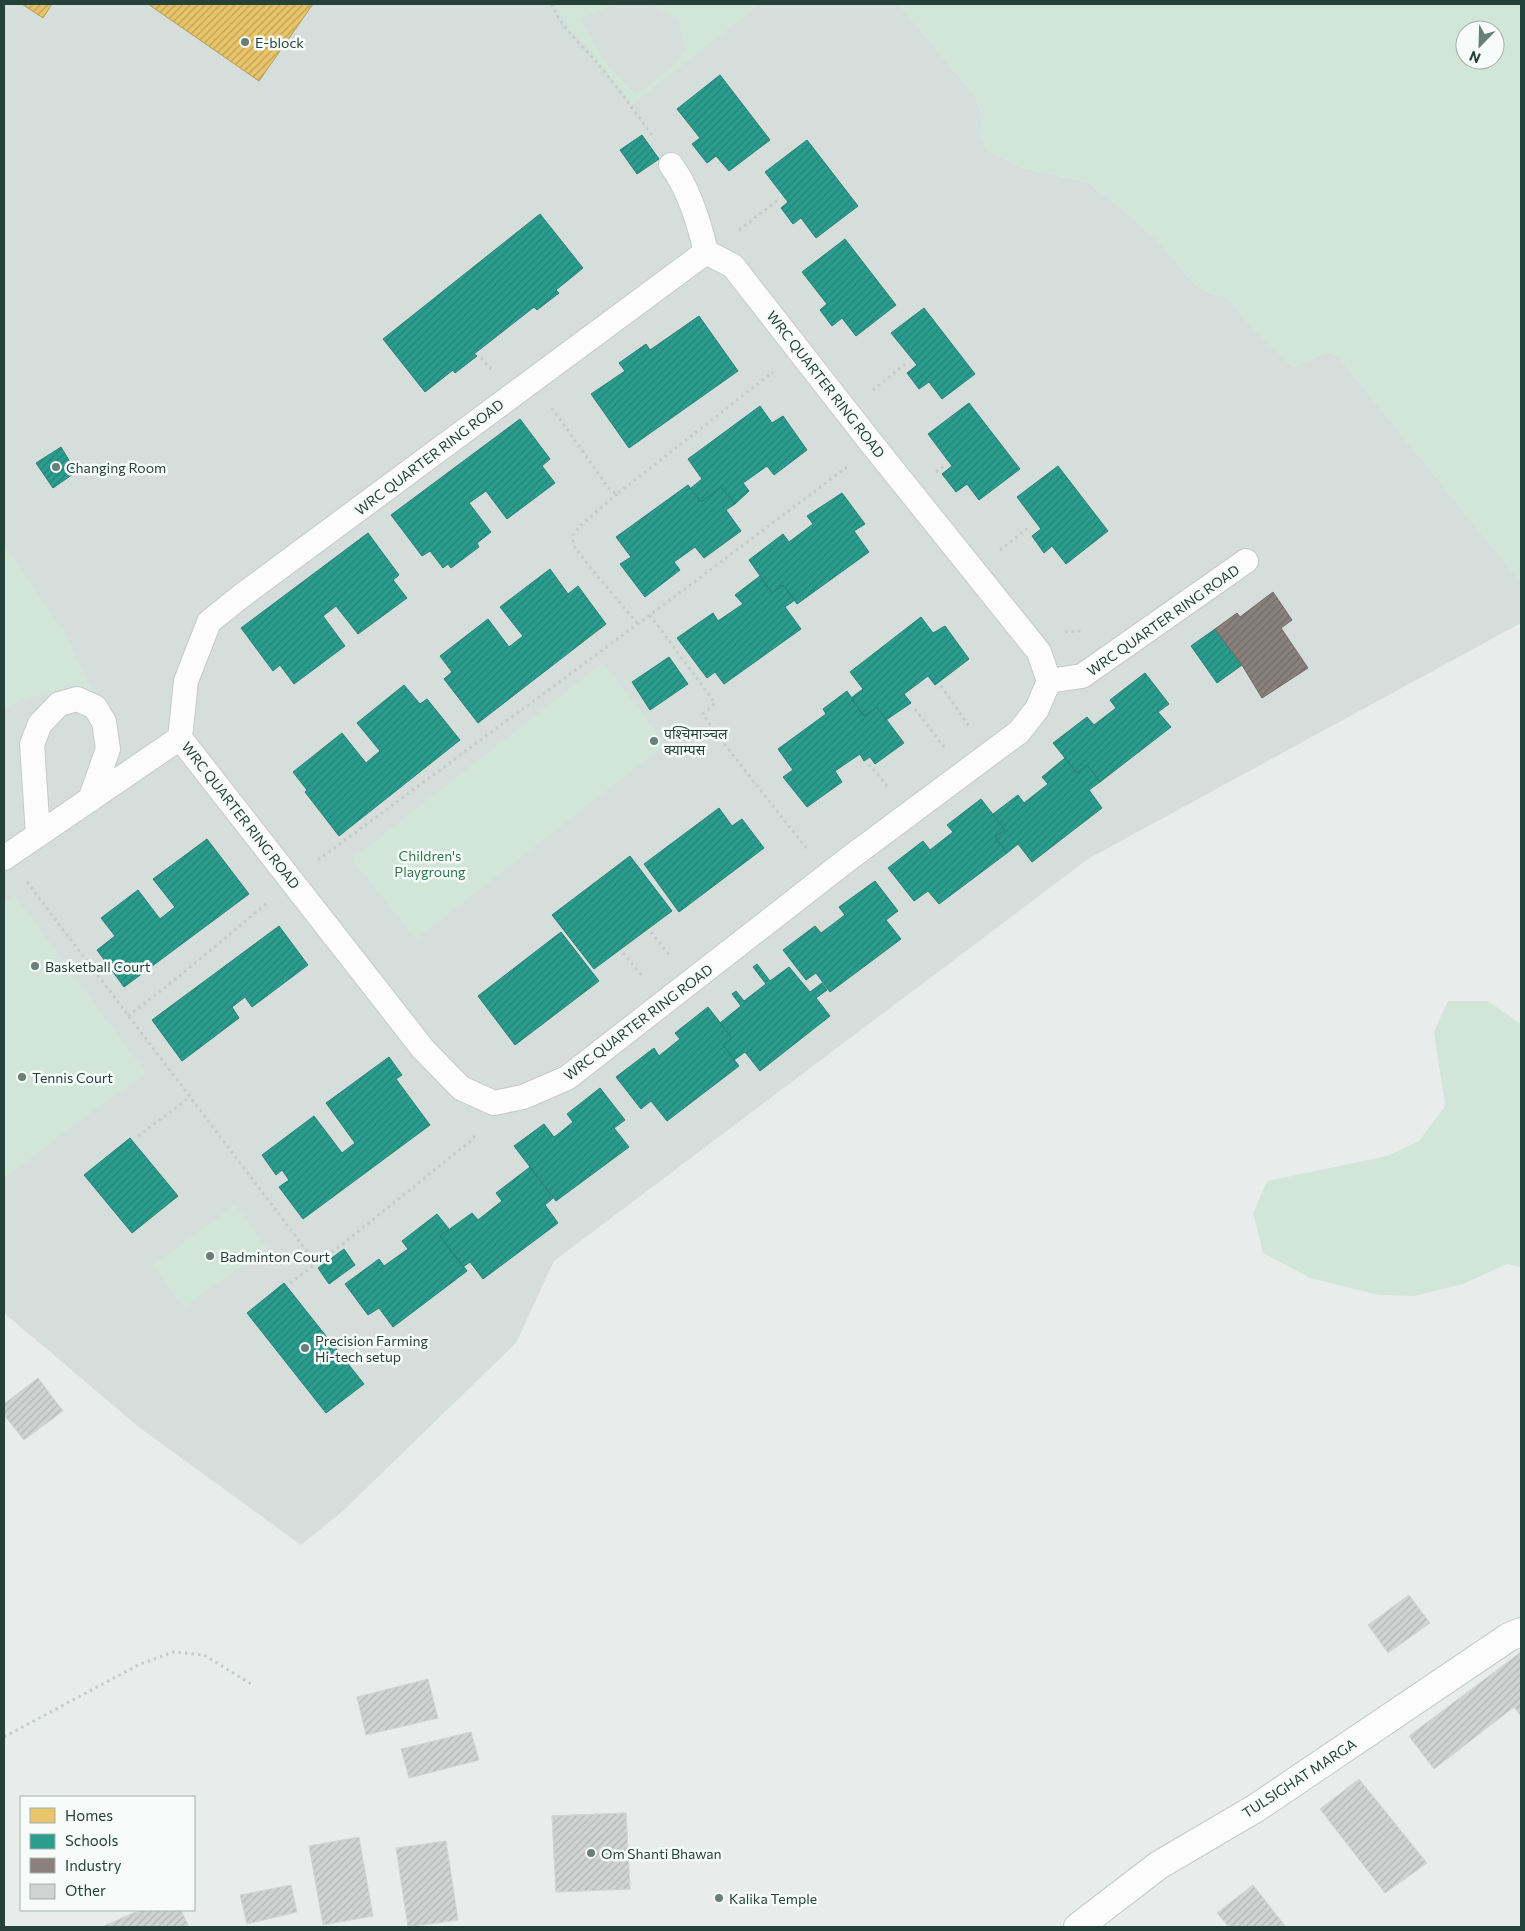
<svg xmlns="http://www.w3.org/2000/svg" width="1525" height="1931" viewBox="0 0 1525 1931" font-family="Commissioner,'Noto Sans Devanagari',sans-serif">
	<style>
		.built { fill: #d6dedb }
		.green { fill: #d1e6d8; fill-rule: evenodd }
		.homes { fill: url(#homes-hatch); stroke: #ae9d5c }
		.schools { fill: url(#schools-hatch); stroke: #288276 }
		.industry { fill: url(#industry-hatch); stroke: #6b6e68 }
		.building { fill: url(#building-hatch); stroke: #d1d6d4 }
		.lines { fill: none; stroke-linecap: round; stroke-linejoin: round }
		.service-casing { stroke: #c5cac8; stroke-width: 26 }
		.minor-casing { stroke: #c5cac8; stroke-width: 30 }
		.path { stroke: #c3ccca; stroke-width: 3; stroke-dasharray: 2.5 4; stroke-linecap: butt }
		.service { stroke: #fcfcfc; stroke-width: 24 }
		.minor { stroke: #fcfcfc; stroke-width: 28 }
		.poi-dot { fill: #697e78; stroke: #f7fbf9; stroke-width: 2 }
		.labels { text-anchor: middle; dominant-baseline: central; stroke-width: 5; stroke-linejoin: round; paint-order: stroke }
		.poi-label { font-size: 14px; fill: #24423a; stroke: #f7fbf9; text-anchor: start }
		.street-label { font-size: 14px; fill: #24423a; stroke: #f7fbf9 }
		.park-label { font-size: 14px; fill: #2d7a4b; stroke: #f7fbf9 }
	</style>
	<defs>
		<pattern id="homes-hatch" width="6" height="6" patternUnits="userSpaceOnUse" patternTransform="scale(1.25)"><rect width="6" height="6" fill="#e9c46a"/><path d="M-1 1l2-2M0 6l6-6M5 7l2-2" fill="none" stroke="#bda158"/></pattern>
		<pattern id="schools-hatch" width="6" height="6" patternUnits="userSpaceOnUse" patternTransform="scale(1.25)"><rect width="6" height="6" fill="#2a9d8f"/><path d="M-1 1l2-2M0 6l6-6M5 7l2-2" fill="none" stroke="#248276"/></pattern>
		<pattern id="industry-hatch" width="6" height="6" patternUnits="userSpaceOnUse" patternTransform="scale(1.25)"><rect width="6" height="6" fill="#8a817c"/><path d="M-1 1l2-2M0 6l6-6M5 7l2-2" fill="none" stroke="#716b67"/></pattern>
		<pattern id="building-hatch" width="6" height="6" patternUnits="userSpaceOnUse" patternTransform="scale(1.25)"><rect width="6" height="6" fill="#cfd4d2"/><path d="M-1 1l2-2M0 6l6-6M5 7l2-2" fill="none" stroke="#b2b7b5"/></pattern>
	</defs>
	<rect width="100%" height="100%" fill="#e8edeb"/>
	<path class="built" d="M4 4H899L976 97 982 117 980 135 989 151 1022 168 1087 182 1119 206 1159 242 1195 285 1211 294 1227 297 1250 325 1293 367 1327 352 1338 356 1521 582V623L1088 859 554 1261 516 1343 344 1510 301 1545 140 1428 4 1313Z"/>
	<path class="green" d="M555 4H615L580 19C593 43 614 79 637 94L677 63 686 50 678 19 652 4H760L631 105 625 94 569 28Z
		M899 4H1521V582L1338 356 1327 352 1293 367 1250 325 1227 297 1211 294 1195 285 1159 242 1119 206 1087 182 1022 168 989 151 980 135 982 117 976 97ZM1465 30H1495V60H1465Z
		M4 545 58 624 64 629 77 662 94 691 68 685 48 695 30 696 4 708Z
		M603 663 666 744 416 939 352 859Z
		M14 895 146 1073 76 1123 4 1179V902Z
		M1448 1001H1488L1518 1022H1521V1267L1507 1264 1463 1284 1414 1296 1379 1295 1310 1278 1263 1253 1253 1213 1267 1181 1387 1156 1419 1141 1445 1106 1434 1032Z
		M235 1205 267 1248 184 1307 153 1265Z"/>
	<path class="homes" d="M22 4H52L43 18Z
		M148 4H313L259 81Z"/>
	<path class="schools" d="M720 75 770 140 729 171 716 156 707 163 692 144 700 138 677 109Z
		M642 135 659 159 637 174 620 150Z
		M807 140 858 206 816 238 801 218 793 224 781 208 788 202 765 172Z
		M540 214 583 268 556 290 559 293 537 310 534 307 474 354 477 356 455 373 453 370 425 392 383 339Z
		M845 239 896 305 856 336 842 318 832 326 820 310 827 304 802 272Z
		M924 308 975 374 942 399 929 382 919 389 907 373 917 365 891 333Z
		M699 316 738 371 629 448 591 394 625 371 619 363 646 344 650 350Z
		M969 403 1020 469 979 500 967 484 956 492 942 474 952 466 928 434Z
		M760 406 772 423 783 416 807 450 774 475 767 466 743 483 749 491 735 504 721 487 701 502 691 488 702 479 688 459Z
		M520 419 550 459 542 466 555 483 507 519 486 491 469 503 491 532 477 543 479 547 451 568 448 564 443 568 430 551 422 556 391 515Z
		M61 447 76 472 53 488 36 463Z
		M1058 466 1108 531 1066 564 1052 546 1044 553 1032 536 1041 529 1017 497Z
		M688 485 701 502 721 487 735 504 726 510 741 531 704 558 695 547 674 562 680 570 645 597 620 564 631 557 616 537Z
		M842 493 865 524 854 531 869 552 797 604 783 585 772 593 749 560 783 534 789 542 813 524 807 516Z
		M368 533 399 575 393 580 407 598 358 634 336 606 323 616 345 646 294 684 280 665 273 671 241 628Z
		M550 569 568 594 578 586 606 624 478 723 444 679 452 672 440 656 488 619 509 647 523 636 500 607Z
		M760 576 772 593 783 585 795 600 785 607 801 629 724 684 715 672 707 678 677 638 713 613 718 621 743 604 735 595Z
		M921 617 933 633 945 626 969 659 935 685 928 676 904 694 911 703 886 720 877 707 864 716 851 698 863 689 850 672Z
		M1215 629 1242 665 1217 683 1191 646Z
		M669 657 688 684 650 710 632 682Z
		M1145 673 1169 704 1158 712 1171 727 1100 782 1087 765 1077 773 1053 743 1087 717 1094 725 1116 708 1110 700Z
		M404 685 420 704 427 699 460 740 339 836 305 792 307 790 293 772 342 733 366 763 380 751 357 723Z
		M847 691 864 716 877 707 904 743 875 764 870 757 864 761 860 754 835 771 842 782 807 807 783 777 793 770 778 749 826 714 823 709Z
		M1065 758 1077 773 1087 765 1100 782 1089 790 1102 808 1032 862 1018 844 1007 853 995 837 1005 830 993 814 1018 795 1024 803 1048 784 1042 777Z
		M981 799 1005 830 995 837 1007 853 939 904 928 891 914 901 888 868 923 841 930 850 953 832 947 825Z
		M719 808 732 826 742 819 764 848 679 912 644 864Z
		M207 839 249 894 124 987 97 950 115 936 101 918 138 890 160 919 175 907 153 879Z
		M630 856 672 911 594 969 552 915Z
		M875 881 898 911 886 920 901 939 830 992 816 973 806 980 783 950 815 926 821 933 845 915 839 907Z
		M279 926 308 965 252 1007 245 997 232 1007 239 1018 182 1061 152 1020Z
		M561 932 599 981 515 1045 478 996Z
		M757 964 770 981 789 967 810 992 822 983 827 990 816 998 830 1016 760 1071 745 1052 734 1060 723 1045 732 1038 720 1023 741 1006 732 994 736 991 744 1001 766 984 753 967Z
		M708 1007 732 1038 723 1045 739 1066 667 1121 651 1101 641 1109 616 1077 654 1048 659 1056 680 1039 675 1033Z
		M389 1057 402 1075 396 1079 430 1125 303 1219 279 1187 289 1180 282 1170 276 1175 262 1155 314 1116 342 1153 355 1143 326 1103Z
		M600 1088 625 1120 614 1128 629 1147 556 1201 514 1146 544 1124 554 1137 557 1135 573 1122 567 1114Z
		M130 1138 178 1196 132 1233 84 1175Z
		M530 1167 553 1198 545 1205 558 1223 483 1279 470 1262 463 1267 440 1236 472 1213 478 1220 502 1201 496 1193Z
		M437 1214 449 1229 440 1236 467 1271 393 1327 379 1308 368 1315 345 1284 379 1259 384 1266 408 1249 402 1241Z
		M344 1249 355 1265 329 1284 318 1268Z
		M284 1283 364 1384 326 1413 247 1313Z"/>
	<path class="industry" d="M1273 592 1292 620 1281 628 1308 668 1262 698 1242 665 1215 629 1237 613 1240 617Z"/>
	<path class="building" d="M38 1378 63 1411 24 1440 4 1415V1404Z
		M1409 1595 1430 1623 1388 1653 1368 1625Z
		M1521 1652V1716L1514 1707 1434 1769 1409 1736Z
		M428 1679 438 1718 366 1735 357 1697Z
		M471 1732 479 1760 409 1778 401 1749Z
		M1359 1779 1427 1863 1385 1893 1320 1809Z
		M626 1813 630 1889 556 1892 552 1816Z
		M626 1813 630 1889 556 1892 552 1816Z
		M359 1837 373 1916 323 1925 309 1846Z
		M446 1841 458 1920 408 1927 396 1848Z
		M291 1885 297 1912 247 1924 240 1895Z
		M1253 1885 1286 1927H1229L1217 1913Z
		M140 1910H181L189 1927H102Z"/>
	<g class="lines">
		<g class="service-casing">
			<path id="service" d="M671 165C689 189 699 222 706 252
				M706 252 733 266 872 444 1039 652 1049 681 1037 709 1019 732 847 860 567 1078 523 1097 494 1103 461 1088 423 1049 180 738 186 681 209 622 240 597Z
				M1049 681 1082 676 1246 561
				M38 835 32 744 40 724 59 704 77 699 95 707 104 722 108 749 90 800
				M4 858 180 738"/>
		</g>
		<g class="minor-casing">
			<path id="minor" d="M1078 1927 1159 1865 1256 1808 1509 1637 1521 1632"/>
		</g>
		<path class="path" d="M552 4C560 28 583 45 598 64 618 88 636 113 654 138
			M739 230 778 200
			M481 358 491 369
			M873 390 905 364
			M552 408 610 490 617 494 773 372
			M936 472 944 466
			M617 494 580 526 573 535V545L593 571 638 624
			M1000 550 1028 528
			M650 615 715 703 703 714 714 731 807 849
			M1065 632 1084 631
			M941 686 969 726
			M915 709 944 747
			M869 764 888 787
			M318 860 650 615 847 467
			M27 882 316 1263
			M651 932 669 955
			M623 953 643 977
			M128 1016 182 974 266 904
			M138 1136 190 1097
			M290 1283 340 1246 473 1139 476 1133
			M4 1737 138 1665 173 1652 204 1655 251 1684"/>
		<use href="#service" class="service"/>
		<use href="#minor" class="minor"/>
	</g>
	<g class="poi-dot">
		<circle cx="245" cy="42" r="5"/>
		<circle cx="56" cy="467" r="5"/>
		<circle cx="654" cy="741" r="5"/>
		<circle cx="35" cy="966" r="5"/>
		<circle cx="22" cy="1077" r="5"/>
		<circle cx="210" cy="1256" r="5"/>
		<circle cx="305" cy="1348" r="5"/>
		<circle cx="591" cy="1853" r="5"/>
		<circle cx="719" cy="1898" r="5"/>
	</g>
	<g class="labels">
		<g class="poi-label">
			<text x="255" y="42">E-block</text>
			<text x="66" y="467">Changing Room</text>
			<text x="664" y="733">पश्‍चिमाञ्‍चल<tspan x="664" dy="16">क्याम्पस</tspan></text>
			<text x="45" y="966">Basketball Court</text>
			<text x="32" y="1077">Tennis Court</text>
			<text x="220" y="1256">Badminton Court</text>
			<text x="315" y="1340">Precision Farming<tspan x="315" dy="16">Hi-tech setup</tspan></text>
			<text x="601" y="1853">Om Shanti Bhawan</text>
			<text x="729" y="1898">Kalika Temple</text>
		</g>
		<g class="street-label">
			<text transform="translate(826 384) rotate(52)">WRC QUARTER RING ROAD</text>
			<text transform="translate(429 457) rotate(-37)">WRC QUARTER RING ROAD</text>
			<text transform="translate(1163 620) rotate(-35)">WRC QUARTER RING ROAD</text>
			<text transform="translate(241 815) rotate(52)">WRC QUARTER RING ROAD</text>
			<text transform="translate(638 1022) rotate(-37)">WRC QUARTER RING ROAD</text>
			<text transform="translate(1299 1778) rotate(-33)">TULSIGHAT MARGA</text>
		</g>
		<g class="park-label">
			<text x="430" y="855">Children's<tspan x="430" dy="16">Playgroung</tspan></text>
		</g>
	</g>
	<rect width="1525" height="1931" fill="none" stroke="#24423a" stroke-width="10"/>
	<rect x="20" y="1796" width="175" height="115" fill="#f7fbf9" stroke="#a3b1ad"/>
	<rect x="30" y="1808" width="25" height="15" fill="#e9c46a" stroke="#a3b1ad"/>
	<text x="65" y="1821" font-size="15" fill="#24423a">Homes</text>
	<rect x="30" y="1834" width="25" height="15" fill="#2a9d8f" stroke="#a3b1ad"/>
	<text x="65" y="1846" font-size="15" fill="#24423a">Schools</text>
	<rect x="30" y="1858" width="25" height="15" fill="#8a817c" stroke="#a3b1ad"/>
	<text x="65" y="1871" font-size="15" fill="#24423a">Industry</text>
	<rect x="30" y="1884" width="25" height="15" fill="#cfd4d2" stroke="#a3b1ad"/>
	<text x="65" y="1896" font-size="15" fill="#24423a">Other</text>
	<g transform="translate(1480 45) rotate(203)"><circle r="24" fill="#f7fbf9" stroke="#a3b1ad"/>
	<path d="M0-4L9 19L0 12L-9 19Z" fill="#697e78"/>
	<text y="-8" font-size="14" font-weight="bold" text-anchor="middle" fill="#24423a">N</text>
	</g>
</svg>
